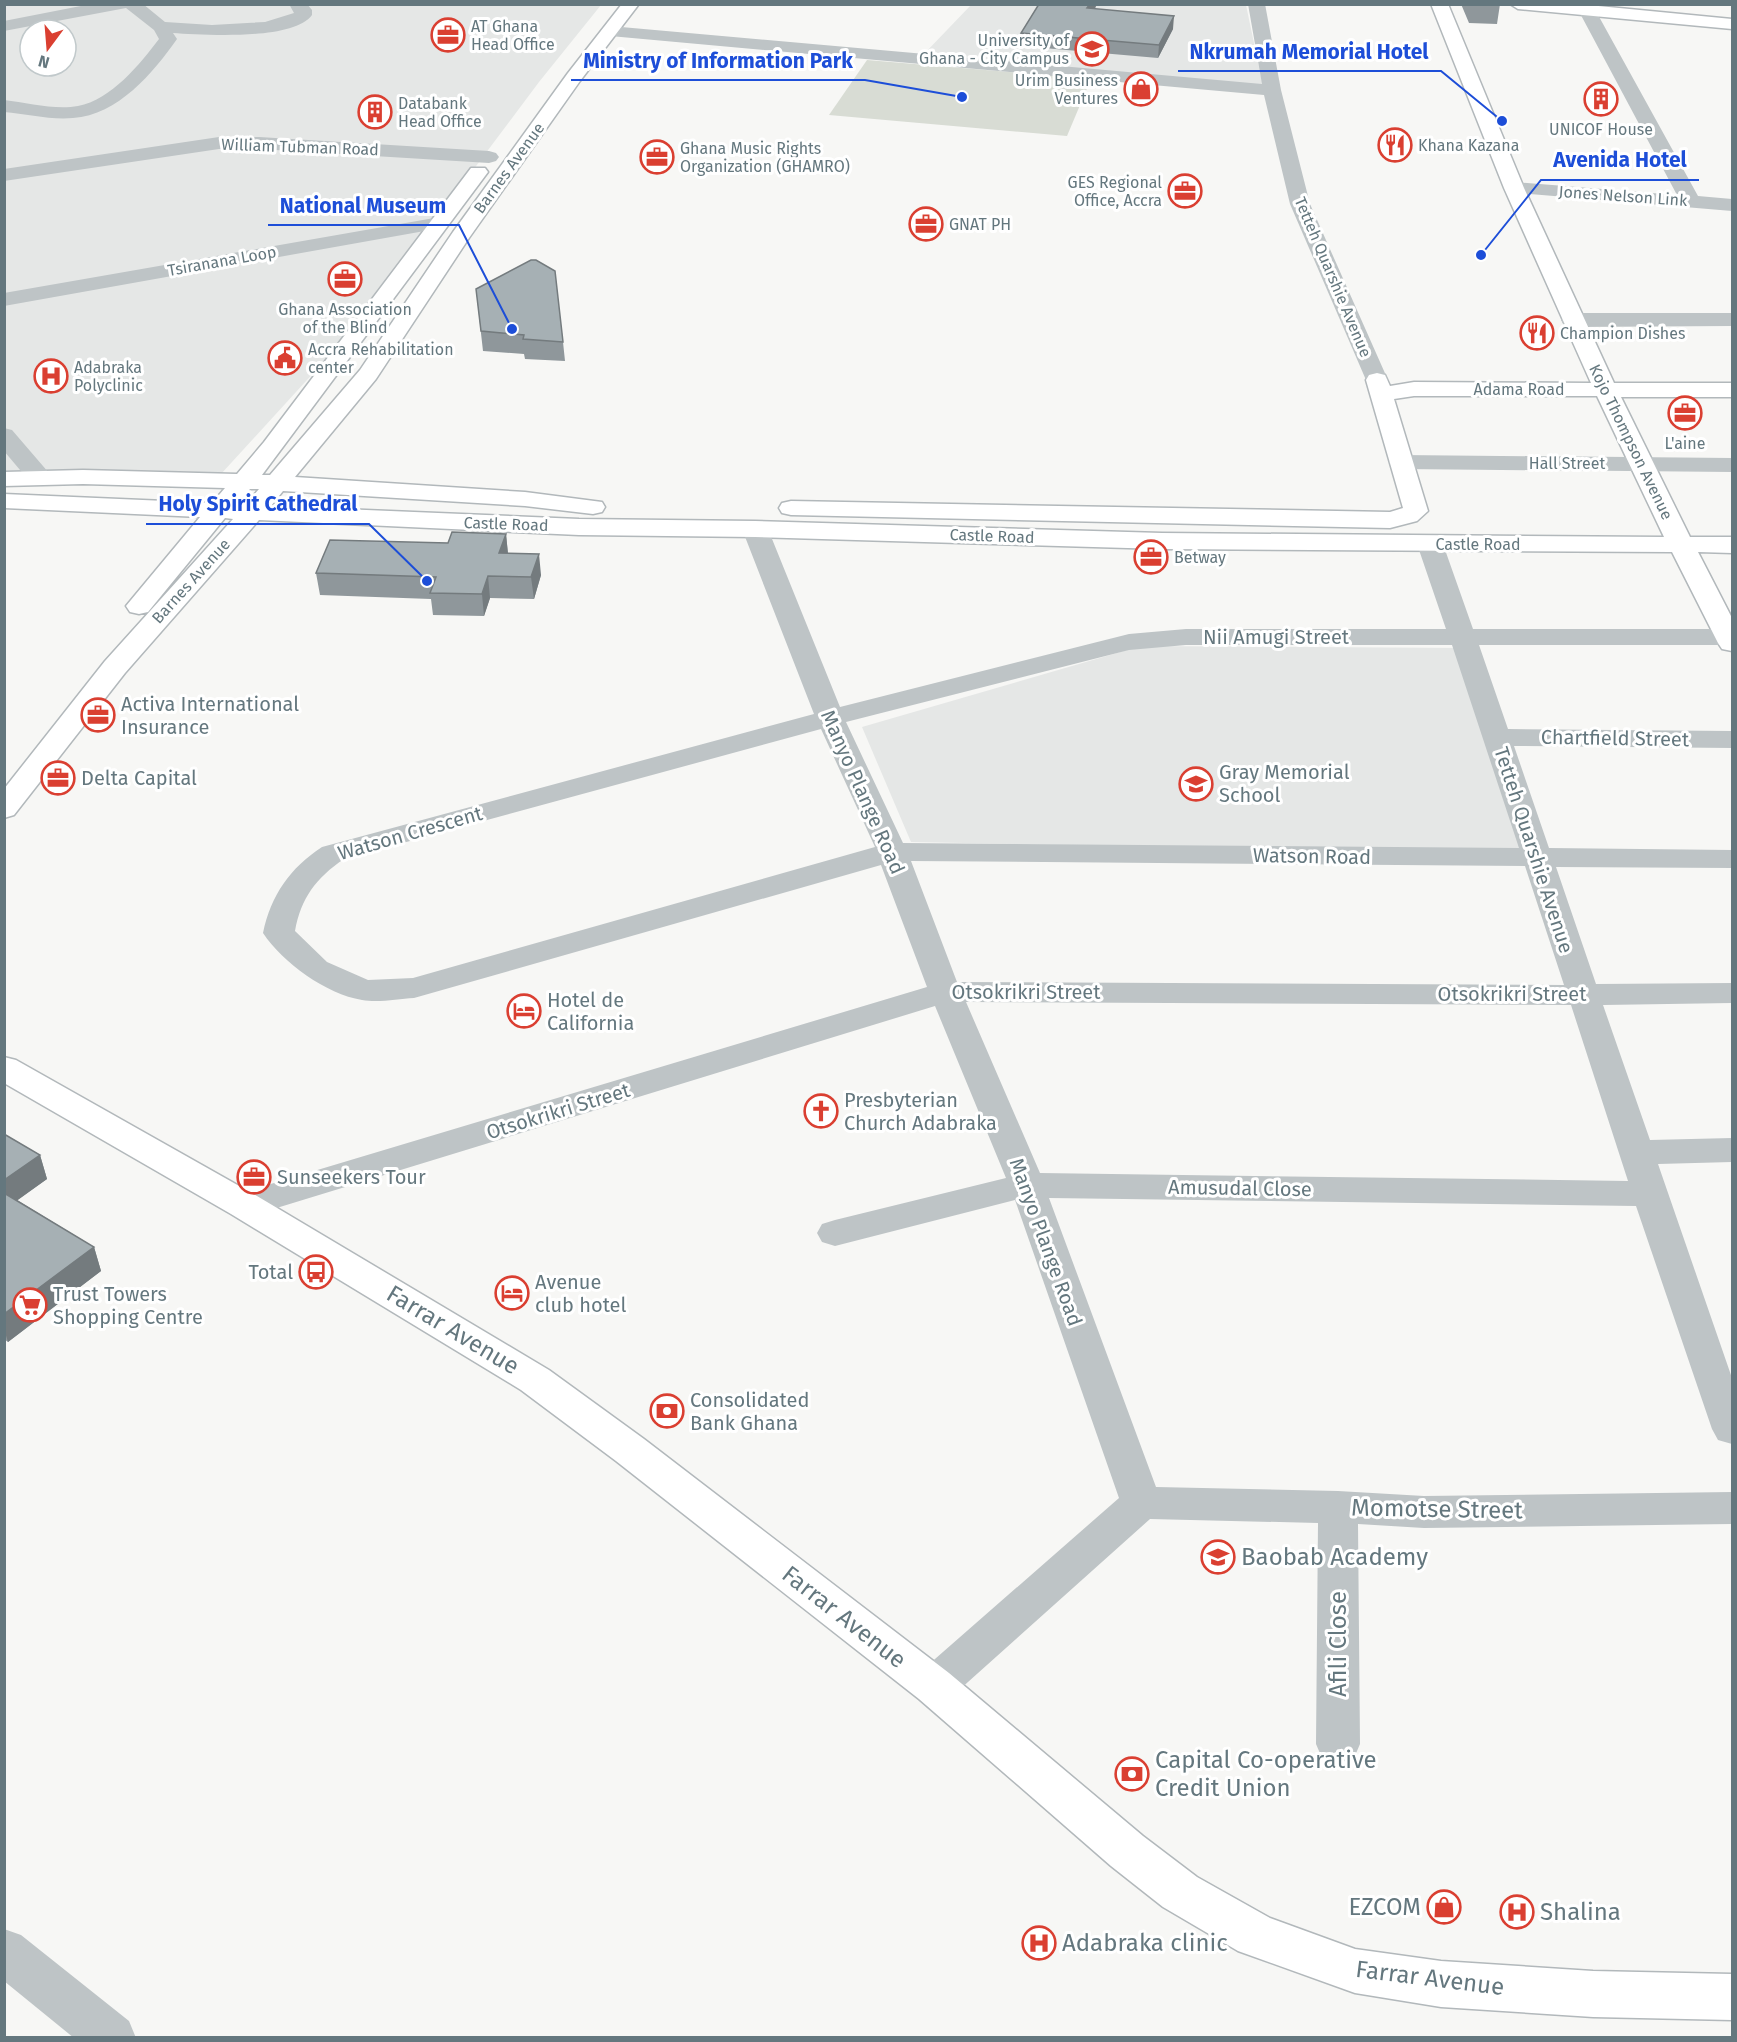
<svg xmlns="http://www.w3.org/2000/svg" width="1737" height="2042" viewBox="0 0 1737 2042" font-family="'Fira Sans',sans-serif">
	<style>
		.built { fill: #e5e7e6; fill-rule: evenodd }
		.green { fill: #d8dcd4 }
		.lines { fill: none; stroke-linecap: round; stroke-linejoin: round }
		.major-casing { stroke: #b2b8bb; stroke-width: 3 }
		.minor { fill: #bec4c6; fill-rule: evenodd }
		.major { fill: #fff; fill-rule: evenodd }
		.wall { fill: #8f979b }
		.shaded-wall { fill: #747b7e }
		.building { fill: #a6b0b4; stroke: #747b7e; stroke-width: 1.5 }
		.labels { text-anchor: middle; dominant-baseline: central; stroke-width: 6; stroke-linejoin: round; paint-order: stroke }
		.far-poi-label { font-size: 16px; fill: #64777e; stroke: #fff; text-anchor: start }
		.far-street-label { font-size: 16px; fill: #64777e; stroke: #fff }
		.street-label { font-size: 20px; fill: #64777e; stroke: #fff }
		.poi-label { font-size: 20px; fill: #64777e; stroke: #fff; text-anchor: start }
		.near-street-label { font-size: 24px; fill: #64777e; stroke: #fff }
		.near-poi-label { font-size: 24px; fill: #64777e; stroke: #fff; text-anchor: start }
		.leader { fill: none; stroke: #1d4ed8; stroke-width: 2 }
		.callout-dot { fill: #1d4ed8; stroke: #fff; stroke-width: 2 }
		.callout-label { font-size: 21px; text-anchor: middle; font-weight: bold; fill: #1d4ed8; stroke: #fff; stroke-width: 6; stroke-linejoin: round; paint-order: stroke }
	</style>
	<rect width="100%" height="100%" fill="#f7f7f5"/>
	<path class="built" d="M4 5H601L539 82 405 261 317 369 221 474 5 475ZM30 30H66V66H30Z
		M971 5H1246L1263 86 923 55Z
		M1141 646 1464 648 1526 854 911 842 862 727Z"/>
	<path class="green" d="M867 60 1091 79 1067 136 829 115Z"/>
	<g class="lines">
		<g class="major-casing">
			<path id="major" d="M622 4H639L580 81 469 238 376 379 295 477 525 492 602 502 605 507 602 512 593 514 525 506 283 491 271 506 579 519 755 521 1162 533 1664 537 1597 396H1414L1394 399 1428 511 1417 521 1390 528 791 515 782 513 779 508 782 503 791 501 1390 512 1403 508 1366 380 1369 375 1377 373 1385 375 1390 386 1414 382 1591 383 1504 188 1431 4H1448L1524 188 1614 383H1732V397H1621L1690 537H1732V553L1698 552 1732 618V651L1722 649 1718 643 1672 552 1162 549 755 537 579 535 259 520 125 673 14 815 4 818V789L105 661 233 519 225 518 148 612 139 614 130 612 126 606 200 517 4 508V494L212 503 225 488 83 484 4 486V472L83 470 237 474 264 442 471 168H485L488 172 485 176 262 475H270L360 370 453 232 568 73ZM250 489H259L246 504H237Z
				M1510 4H1578L1732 19V29L1518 9Z
				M4 1057 16 1060 257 1196 549 1370 644 1439 949 1673 1143 1836 1197 1877 1270 1918 1355 1949 1441 1961 1593 1971 1732 1974V2020L1593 2017 1441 2007 1355 1993 1238 1951 1163 1907 1111 1866 919 1699 616 1461 521 1390 231 1214 4 1083Z"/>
		</g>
		<path class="minor" d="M91 4H143L165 22 212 25 265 22 294 13 289 4H307L312 10V15C293 41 203 35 173 33L177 39C153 73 118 115 73 118 50 120 27 114 4 112V100C28 103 55 110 78 106 111 100 140 64 159 39L154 30 126 8 4 31V21Z
			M1248 4H1265L1281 90 1310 204 1388 380 1385 385 1377 387 1369 385 1366 380 1290 204 1264 95 610 36 604 35 601 31 604 27 610 26 1262 84Z
			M1575 4H1592L1698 196 1732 199V211L1507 192 1504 188 1507 184 1514 182 1677 195Z
			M219 137H259L489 151 496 153 499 157 496 161 489 163 259 149H219L4 181V169Z
			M440 217 447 219 450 223 447 227 4 306V293Z
			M1572 313H1732V326L1572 327 1564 325 1561 320 1564 315Z
			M4 428 12 430 49 473 52 478 49 483 40 485 31 483 4 451Z
			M1401 455 1732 458V472L1401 469 1392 467 1389 462 1392 457Z
			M755 521 764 524 768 529 840 707 1129 634 1186 629H1446L1417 544 1421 539 1430 536 1439 539 1443 544 1473 629H1732V645H1479L1508 729 1732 731V748L1514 746 1549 848 1732 850V868L1556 867 1596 984 1732 983V1003L1603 1005 1650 1140 1732 1138V1162L1658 1164 1732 1378V1444L1718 1440 1712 1429 1636 1206 1049 1198 1156 1487 1338 1491 1424 1496 1732 1492V1524L1424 1528 1358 1524 1360 1744 1354 1758 1338 1763 1322 1758 1316 1744 1318 1523 1150 1519 949 1699 934 1704 919 1699 912 1686 919 1673 1119 1498 1015 1200 835 1246 822 1242 817 1233 822 1224 835 1220 1006 1178 935 1006 257 1214 244 1218 231 1214 226 1205 231 1196 927 987 881 865 414 998C398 999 378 1003 362 1000 326 994 283 963 263 933 271 895 290 868 322 847L814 714 742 529 746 524ZM1186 645H1452L1519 848 903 843 846 722 1129 650ZM821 729 875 847 413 978 368 980 327 962 295 931C301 898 316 878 344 859ZM911 861 1525 866 1564 985 957 982ZM966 1002 1571 1005 1628 1181 1040 1173Z
			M4 1929 21 1935 129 2021 136 2038H74L4 1981Z"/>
		<use href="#major" class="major"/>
	</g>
	<path class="wall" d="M1039 4H1097L1095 9 1173 29 1158 58 1021 46V33Z
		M1461 4H1500L1497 24 1469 23Z
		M476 289 563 342 565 361 525 359 524 354 483 351Z
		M506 534 508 553 541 575 534 599 490 598 484 616 433 615 431 599 320 595 316 573 448 543Z
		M4 1134 40 1155 47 1179 17 1200 94 1247 101 1271 8 1342 4 1339Z"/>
	<path class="shaded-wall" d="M1090 4H1097L1087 21V8Z
		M1174 16 1173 29 1158 58 1159 45Z
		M506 534 508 555 499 553Z
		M539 554 541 575 534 599 531 577Z
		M488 576 490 598 484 616 482 594Z
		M40 1155 47 1179 4 1210V1180Z
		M94 1247 101 1271 8 1342 4 1329V1314Z"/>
	<path class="building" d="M1039 4H1090L1087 8 1174 16 1159 45 1021 33Z
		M531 260H536L555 271 563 342 523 339 524 335 481 331 476 289Z
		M452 532 506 534 499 553 539 554 531 577 488 576 482 594 430 593 436 577 316 573 330 540 448 543Z
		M4 1134 40 1155 4 1180Z
		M4 1193 94 1247 4 1314Z"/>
	<defs>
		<g id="office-ring" transform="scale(1.725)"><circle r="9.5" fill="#fff" stroke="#da3f31" stroke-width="1.5"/><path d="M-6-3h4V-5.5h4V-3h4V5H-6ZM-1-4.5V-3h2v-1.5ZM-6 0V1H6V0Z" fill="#da3f31"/></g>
		<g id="university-ring" transform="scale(1.725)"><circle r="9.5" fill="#fff" stroke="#da3f31" stroke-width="1.5"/><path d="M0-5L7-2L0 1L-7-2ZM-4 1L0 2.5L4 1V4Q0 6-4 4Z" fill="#da3f31"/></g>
		<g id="shop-ring" transform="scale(1.725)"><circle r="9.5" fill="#fff" stroke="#da3f31" stroke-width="1.5"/><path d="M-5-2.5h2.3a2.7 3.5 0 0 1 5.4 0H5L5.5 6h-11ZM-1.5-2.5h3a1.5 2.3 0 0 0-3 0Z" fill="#da3f31"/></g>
		<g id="building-ring" transform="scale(1.725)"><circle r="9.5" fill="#fff" stroke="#da3f31" stroke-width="1.5"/><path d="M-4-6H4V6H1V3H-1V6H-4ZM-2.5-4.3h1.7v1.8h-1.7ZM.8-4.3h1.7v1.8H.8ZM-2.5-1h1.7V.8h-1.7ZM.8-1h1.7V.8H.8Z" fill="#da3f31"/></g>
		<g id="restaurant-ring" transform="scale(1.725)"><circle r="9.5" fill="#fff" stroke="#da3f31" stroke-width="1.5"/><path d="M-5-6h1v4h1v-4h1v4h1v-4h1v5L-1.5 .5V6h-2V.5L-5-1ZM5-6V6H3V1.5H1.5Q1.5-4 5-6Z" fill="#da3f31"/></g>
		<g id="civic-ring" transform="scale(1.725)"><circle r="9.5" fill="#fff" stroke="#da3f31" stroke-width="1.5"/><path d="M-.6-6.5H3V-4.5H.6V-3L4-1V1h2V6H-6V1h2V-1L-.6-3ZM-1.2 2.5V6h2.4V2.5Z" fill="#da3f31"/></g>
		<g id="hospital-ring" transform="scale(1.725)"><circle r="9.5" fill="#fff" stroke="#da3f31" stroke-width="1.5"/><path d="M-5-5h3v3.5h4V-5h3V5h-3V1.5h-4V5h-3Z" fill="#da3f31"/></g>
		<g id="school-ring" transform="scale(1.725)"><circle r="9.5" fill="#fff" stroke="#da3f31" stroke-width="1.5"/><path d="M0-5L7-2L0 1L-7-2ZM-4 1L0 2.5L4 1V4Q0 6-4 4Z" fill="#da3f31"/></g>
		<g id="hotel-ring" transform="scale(1.725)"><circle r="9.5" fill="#fff" stroke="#da3f31" stroke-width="1.5"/><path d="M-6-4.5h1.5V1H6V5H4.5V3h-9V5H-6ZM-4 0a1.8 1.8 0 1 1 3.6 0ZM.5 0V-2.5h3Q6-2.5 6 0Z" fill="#da3f31"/></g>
		<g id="church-ring" transform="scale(1.725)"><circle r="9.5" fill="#fff" stroke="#da3f31" stroke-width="1.5"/><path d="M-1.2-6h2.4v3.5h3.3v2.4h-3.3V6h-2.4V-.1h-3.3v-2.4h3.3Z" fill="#da3f31"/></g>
		<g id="bus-ring" transform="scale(1.725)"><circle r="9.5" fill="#fff" stroke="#da3f31" stroke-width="1.5"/><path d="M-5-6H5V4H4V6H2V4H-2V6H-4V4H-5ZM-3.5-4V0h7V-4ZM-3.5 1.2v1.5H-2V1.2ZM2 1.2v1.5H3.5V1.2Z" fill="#da3f31"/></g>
		<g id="supermarket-ring" transform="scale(1.725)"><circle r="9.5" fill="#fff" stroke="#da3f31" stroke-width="1.5"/><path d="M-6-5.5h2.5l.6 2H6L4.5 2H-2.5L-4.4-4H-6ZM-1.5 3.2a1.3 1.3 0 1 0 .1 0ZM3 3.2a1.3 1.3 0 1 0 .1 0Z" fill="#da3f31"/></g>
		<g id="bank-ring" transform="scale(1.725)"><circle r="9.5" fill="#fff" stroke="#da3f31" stroke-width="1.5"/><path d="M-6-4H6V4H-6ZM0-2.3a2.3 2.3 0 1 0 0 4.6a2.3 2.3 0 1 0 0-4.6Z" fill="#da3f31"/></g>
	</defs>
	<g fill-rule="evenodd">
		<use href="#office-ring" x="448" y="35"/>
		<use href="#university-ring" x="1092" y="49"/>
		<use href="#shop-ring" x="1141" y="89"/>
		<use href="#building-ring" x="1601" y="99"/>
		<use href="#building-ring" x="375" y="112"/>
		<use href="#restaurant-ring" x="1395" y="145"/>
		<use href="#office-ring" x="657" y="157"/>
		<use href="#office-ring" x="1185" y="191"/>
		<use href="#office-ring" x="926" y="224"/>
		<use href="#office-ring" x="345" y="279"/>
		<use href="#restaurant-ring" x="1537" y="333"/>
		<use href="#civic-ring" x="285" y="358"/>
		<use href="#hospital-ring" x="51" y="376"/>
		<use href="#office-ring" x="1685" y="413"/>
		<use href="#office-ring" x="1151" y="557"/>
		<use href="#office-ring" x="98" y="715"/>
		<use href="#office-ring" x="58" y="778"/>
		<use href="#school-ring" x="1196" y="784"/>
		<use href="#hotel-ring" x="524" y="1011"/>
		<use href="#church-ring" x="821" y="1111"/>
		<use href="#office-ring" x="254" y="1177"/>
		<use href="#bus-ring" x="316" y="1272"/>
		<use href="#hotel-ring" x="512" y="1293"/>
		<use href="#supermarket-ring" x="30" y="1305"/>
		<use href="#bank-ring" x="667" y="1411"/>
		<use href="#school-ring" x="1218" y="1557"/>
		<use href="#bank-ring" x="1132" y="1774"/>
		<use href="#shop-ring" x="1444" y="1907"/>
		<use href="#hospital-ring" x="1517" y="1912"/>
		<use href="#hospital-ring" x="1039" y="1943"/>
	</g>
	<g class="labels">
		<g class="far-poi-label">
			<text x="471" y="26">AT Ghana<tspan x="471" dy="18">Head Office</tspan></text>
			<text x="1069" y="40" text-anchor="end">University of<tspan x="1069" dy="18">Ghana - City Campus</tspan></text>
			<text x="1118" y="80" text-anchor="end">Urim Business<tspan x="1118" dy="18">Ventures</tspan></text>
			<text x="398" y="103">Databank<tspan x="398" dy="18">Head Office</tspan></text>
			<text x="1601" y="129" text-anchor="middle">UNICOF House</text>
			<text x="1418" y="145">Khana Kazana</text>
			<text x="680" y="148">Ghana Music Rights<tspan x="680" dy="18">Organization (GHAMRO)</tspan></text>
			<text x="1162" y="182" text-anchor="end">GES Regional<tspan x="1162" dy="18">Office, Accra</tspan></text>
			<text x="949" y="224">GNAT PH</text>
			<text x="345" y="309" text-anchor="middle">Ghana Association<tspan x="345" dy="18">of the Blind</tspan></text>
			<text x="1560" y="333">Champion Dishes</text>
			<text x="308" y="349">Accra Rehabilitation<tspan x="308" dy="18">center</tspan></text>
			<text x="74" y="367">Adabraka<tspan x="74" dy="18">Polyclinic</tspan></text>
			<text x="1685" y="443" text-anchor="middle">L'aine</text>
			<text x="1174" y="557">Betway</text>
		</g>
		<g class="far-street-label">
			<text transform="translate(300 147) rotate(2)">William Tubman Road</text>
			<text transform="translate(509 168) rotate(-54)">Barnes Avenue</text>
			<text transform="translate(1623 196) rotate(4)">Jones Nelson Link</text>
			<text transform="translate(222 261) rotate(-10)">Tsiranana Loop</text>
			<text transform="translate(1333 277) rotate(67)">Tetteh Quarshie Avenue</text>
			<text x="1519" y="389">Adama Road</text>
			<text transform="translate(1631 442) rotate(64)">Kojo Thompson Avenue</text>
			<text x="1567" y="463">Hall Street</text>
			<text transform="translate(506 524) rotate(2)">Castle Road</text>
			<text transform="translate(992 536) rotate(2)">Castle Road</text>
			<text x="1478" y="544">Castle Road</text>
			<text transform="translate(191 581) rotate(-48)">Barnes Avenue</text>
		</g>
		<g class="street-label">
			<text x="1276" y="637">Nii Amugi Street</text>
			<text transform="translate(1615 738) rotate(1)">Chartfield Street</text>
			<text transform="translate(863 792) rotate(66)">Manyo Plange Road</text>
			<text transform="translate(410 833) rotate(-16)">Watson Crescent</text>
			<text transform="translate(1534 850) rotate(72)">Tetteh Quarshie Avenue</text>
			<text transform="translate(1312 856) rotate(1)">Watson Road</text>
			<text x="1026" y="992">Otsokrikri Street</text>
			<text x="1512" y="994">Otsokrikri Street</text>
			<text transform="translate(558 1111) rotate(-17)">Otsokrikri Street</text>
			<text transform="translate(1240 1188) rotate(1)">Amusudal Close</text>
			<text transform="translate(1046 1242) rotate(70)">Manyo Plange Road</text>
		</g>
		<g class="poi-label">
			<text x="121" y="704">Activa International<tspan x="121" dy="23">Insurance</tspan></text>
			<text x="1219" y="772">Gray Memorial<tspan x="1219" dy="23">School</tspan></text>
			<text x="81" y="778">Delta Capital</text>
			<text x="547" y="1000">Hotel de<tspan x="547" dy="23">California</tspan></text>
			<text x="844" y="1100">Presbyterian<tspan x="844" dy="23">Church Adabraka</tspan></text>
			<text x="277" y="1177">Sunseekers Tour</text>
			<text x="293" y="1272" text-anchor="end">Total</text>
			<text x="535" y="1282">Avenue<tspan x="535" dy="23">club hotel</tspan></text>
			<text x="53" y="1294">Trust Towers<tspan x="53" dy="23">Shopping Centre</tspan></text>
			<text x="690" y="1400">Consolidated<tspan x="690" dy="23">Bank Ghana</tspan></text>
		</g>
		<g class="near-street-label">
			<text transform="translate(453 1330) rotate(31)">Farrar Avenue</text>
			<text transform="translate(1437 1509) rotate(1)">Momotse Street</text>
			<text transform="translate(844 1617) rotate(38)">Farrar Avenue</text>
			<text transform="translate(1338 1644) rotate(-90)">Afili Close</text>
			<text transform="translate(1430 1978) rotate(7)">Farrar Avenue</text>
		</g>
		<g class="near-poi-label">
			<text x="1241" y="1557">Baobab Academy</text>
			<text x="1155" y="1760">Capital Co-operative<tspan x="1155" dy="28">Credit Union</tspan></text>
			<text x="1421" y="1907" text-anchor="end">EZCOM</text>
			<text x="1540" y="1912">Shalina</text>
			<text x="1062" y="1943">Adabraka clinic</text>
		</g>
	</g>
	<path class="leader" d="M1502 121L1441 71H1178M962 97L865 80H571M1481 255L1541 180H1699M512 329L459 225H268M427 581L369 524H146"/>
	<g class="callout-dot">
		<circle cx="1502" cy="121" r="6"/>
		<circle cx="962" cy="97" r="6"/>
		<circle cx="1481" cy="255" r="6"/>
		<circle cx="512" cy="329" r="6"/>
		<circle cx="427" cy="581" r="6"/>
	</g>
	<g class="callout-label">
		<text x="1309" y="59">Nkrumah Memorial Hotel</text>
		<text x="718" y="68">Ministry of Information Park</text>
		<text x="1620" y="167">Avenida Hotel</text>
		<text x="363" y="213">National Museum</text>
		<text x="258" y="511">Holy Spirit Cathedral</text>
	</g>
	<rect width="1737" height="2042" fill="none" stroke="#64777e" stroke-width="12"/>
	<g transform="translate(48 48) rotate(196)"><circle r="28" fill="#ffffff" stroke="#c1c9cb" stroke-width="1.5"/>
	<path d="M0-4.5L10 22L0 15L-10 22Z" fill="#da3f31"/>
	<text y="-9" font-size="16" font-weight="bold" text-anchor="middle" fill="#64777e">N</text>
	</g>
</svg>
